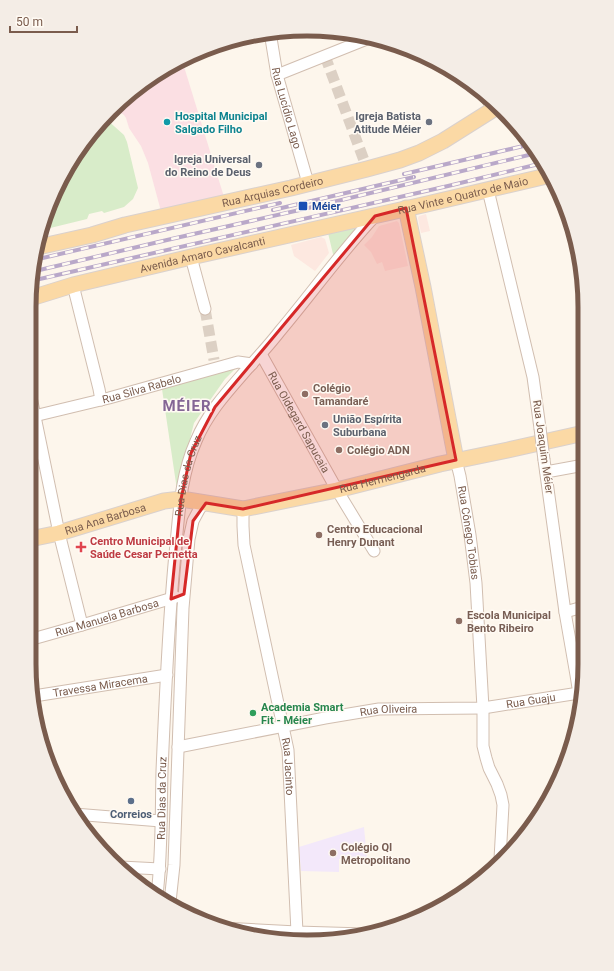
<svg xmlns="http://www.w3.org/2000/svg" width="614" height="971" viewBox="0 0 614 971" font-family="Roboto,sans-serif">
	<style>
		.commercial { fill: #fde8e0 }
		.education { fill: #f3e8fa }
		.medical { fill: #fbdfe3 }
		.green { fill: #d8ecc9 }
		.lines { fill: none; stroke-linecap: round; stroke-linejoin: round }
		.minor-tunnel { stroke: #dcd0c4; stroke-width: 11; stroke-dasharray: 11 5.5; stroke-linecap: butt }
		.minor-casing { stroke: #d1beb0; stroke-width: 13 }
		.major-casing { stroke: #dad1cd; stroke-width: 17 }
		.minor { stroke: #fff; stroke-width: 11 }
		.major { stroke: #fbd9a5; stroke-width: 15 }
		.rail-casing { stroke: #b9a8c9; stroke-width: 4 }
		.rail { stroke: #fffaf3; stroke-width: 2.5; stroke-dasharray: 8; stroke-linecap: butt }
		.minor-bridge-casing { stroke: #d1beb0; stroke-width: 13; stroke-linecap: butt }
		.minor-bridge { stroke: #fff; stroke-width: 11 }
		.marked { fill: #d62828; fill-opacity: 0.2; stroke: #d62828; stroke-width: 3; stroke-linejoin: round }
		.culture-dot { fill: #0f9aa8; stroke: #fffaf3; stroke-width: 1.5 }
		.worship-dot { fill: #6b7280; stroke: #fffaf3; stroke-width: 1.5 }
		.transit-dot { fill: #1a4fb4; stroke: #fffaf3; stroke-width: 1.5 }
		.education-dot { fill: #8d6e63; stroke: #fffaf3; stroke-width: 1.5 }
		.health-dot { fill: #e0444e; stroke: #fffaf3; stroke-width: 1.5 }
		.leisure-dot { fill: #2e9e5b; stroke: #fffaf3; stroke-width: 1.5 }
		.service-dot { fill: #5c6f8a; stroke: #fffaf3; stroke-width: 1.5 }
		.labels { text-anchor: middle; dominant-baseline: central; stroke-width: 3; stroke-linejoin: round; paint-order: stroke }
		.street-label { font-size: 11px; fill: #7a5c4d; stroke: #fffaf3 }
		.culture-label { font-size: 11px; font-weight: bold; fill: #0d838f; stroke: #fffaf3; text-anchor: start }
		.worship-label { font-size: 11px; font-weight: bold; fill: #5b616d; stroke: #fffaf3; text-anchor: end }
		.transit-label { font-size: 11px; font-weight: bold; fill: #164399; stroke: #fffaf3; text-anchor: start }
		.education-label { font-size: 11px; font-weight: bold; fill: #785e54; stroke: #fffaf3; text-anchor: start }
		.health-label { font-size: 11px; font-weight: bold; fill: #be3a42; stroke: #fffaf3; text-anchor: start }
		.leisure-label { font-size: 11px; font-weight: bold; fill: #27864d; stroke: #fffaf3; text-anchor: start }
		.service-label { font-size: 11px; font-weight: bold; fill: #4e5e75; stroke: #fffaf3 }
		.district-label { font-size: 15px; font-weight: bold; letter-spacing: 1px; fill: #846695; stroke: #fffaf3 }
		.rim { fill: none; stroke: #7a5c4d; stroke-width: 5 }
	</style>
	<rect width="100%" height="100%" fill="#fdf6ec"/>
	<path class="commercial" d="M426 214 430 231 421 233 418 218 419 216Z
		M397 221 399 223 408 266 385 271 382 262 377 264 371 252 364 245 372 237 379 226Z
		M321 237 325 239 329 253 315 271 294 256 291 245Z"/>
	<path class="education" d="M364 827 367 859H339V872L301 871 299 847Z"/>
	<path class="medical" d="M182 60 224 197 162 215 148 163 141 146 129 128 126 118 124 115 121 113 117 110 116 107 124 98 168 66Z"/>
	<path class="green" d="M105 118 124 135 127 142 138 188 133 199 124 207 104 213 102 211 89 214 87 219 42 230 50 200 87 138Z
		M352 227 355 228 356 230 337 257 333 254 328 233Z
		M236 368 225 379 194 423 177 490 162 389Z"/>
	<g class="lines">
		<path class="minor-tunnel" d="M325 56 365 163
			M205 309 214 360"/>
		<g class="minor-casing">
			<g id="minor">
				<path id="s1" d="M270 32 277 75 308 183"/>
				<path d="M277 75 372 37"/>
				<path d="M484 94 493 109"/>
				<path d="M488 190 533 377 540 428"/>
				<path d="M191 257 205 309"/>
				<path d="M73 285 99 389 101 400"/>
				<path id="s2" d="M261 354 337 490 374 551"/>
				<path d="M31 397 59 533 82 625"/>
				<path id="s3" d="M30 417 109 398 238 362 252 364"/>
				<path id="s4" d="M456 460 460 476 470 535 476 583 483 708V746L486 758 489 768 497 784 501 795 503 805 500 859"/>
				<path d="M544 460 565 612 576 675 581 707"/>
				<path d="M546 472 584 465"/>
				<path id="s5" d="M243 509V526L244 545 288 750 297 932V941"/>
				<path d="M565 612 583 607"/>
				<path id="s6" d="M29 640 82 625 176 597"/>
				<path id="s7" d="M34 696 167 675"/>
				<path id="s8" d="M178 747 325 718 379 709 483 708 579 693"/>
				<path d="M74 814 161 821"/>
				<path d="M121 867 160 869"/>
				<path id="s9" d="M157 895C162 854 161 812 162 771 165 699 168 626 175 554 179 515 180 477 196 441 208 412 228 391 248 368 259 356 270 344 280 331 312 293 341 252 375 216"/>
				<path d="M170 902 174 865 183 608 189 539 193 521 200 508 206 503"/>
				<path d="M223 928 297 932 364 934"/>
			</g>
		</g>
		<g class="major-casing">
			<g id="major">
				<path d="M406 208 423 287 456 460"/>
				<path id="s10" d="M38 247 92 235 125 225 291 188 367 169 400 160 419 153 443 141 497 107"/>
				<path id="s11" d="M31 298 73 285 191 257 427 204 551 175"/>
				<path id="s12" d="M30 539 59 533 164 501 181 499 243 509 337 490 440 464 508 450 584 433"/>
			</g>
		</g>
		<use href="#minor" class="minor"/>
		<use href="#major" class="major"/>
		<g class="rail-casing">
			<path id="rail" d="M404 174 532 144
				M273 210 414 177
				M34 260 280 203
				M31 272 167 240 304 209 537 153
				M31 281 448 186 543 163"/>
		</g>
		<use href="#rail" class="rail"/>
		<g class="minor-bridge-casing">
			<path id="minor-bridge" d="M540 428 544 460"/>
		</g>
		<use href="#minor-bridge" class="minor-bridge"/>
	</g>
	<path class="marked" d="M406 208 456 460 243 509 206 503 193 521 184 594 171 599 181 499 191 453 215 407 375 216Z"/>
	<circle class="culture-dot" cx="167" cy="122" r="4"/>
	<g class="worship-dot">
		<circle cx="429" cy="122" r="4"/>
		<circle cx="259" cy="165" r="4"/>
		<circle cx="325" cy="425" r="4"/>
	</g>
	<rect class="transit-dot" x="298" y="201" width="10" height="10" rx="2"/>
	<g class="education-dot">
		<circle cx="305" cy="394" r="4"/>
		<circle cx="339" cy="450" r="4"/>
		<circle cx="319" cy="535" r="4"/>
		<circle cx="459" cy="621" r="4"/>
		<circle cx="333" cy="853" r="4"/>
	</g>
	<path class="health-dot" d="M79 541h4v4h4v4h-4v4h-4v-4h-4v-4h4z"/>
	<circle class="leisure-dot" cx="253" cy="713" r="4"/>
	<circle class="service-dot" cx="131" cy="801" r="4"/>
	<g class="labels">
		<g class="street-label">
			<text stroke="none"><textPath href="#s1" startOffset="78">Rua Lucídio Lago</textPath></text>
			<text stroke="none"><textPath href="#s10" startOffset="241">Rua Arquias Cordeiro</textPath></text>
			<text stroke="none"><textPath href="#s11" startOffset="444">Rua Vinte e Quatro de Maio</textPath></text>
			<text stroke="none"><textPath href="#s11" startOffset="177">Avenida Amaro Cavalcanti</textPath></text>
			<text stroke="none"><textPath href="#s3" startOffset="115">Rua Silva Rabelo</textPath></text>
			<text stroke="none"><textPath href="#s2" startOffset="78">Rua Oldegard Sapucaia</textPath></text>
			<text transform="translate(543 447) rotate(82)">Rua Joaquim Méier</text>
			<text stroke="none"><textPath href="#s9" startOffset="421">Rua Dias da Cruz</textPath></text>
			<text stroke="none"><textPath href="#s12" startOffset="362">Rua Hermengarda</textPath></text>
			<text stroke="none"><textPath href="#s12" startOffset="78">Rua Ana Barbosa</textPath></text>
			<text stroke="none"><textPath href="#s4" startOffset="74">Rua Cônego Tobias</textPath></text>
			<text stroke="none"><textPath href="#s6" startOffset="81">Rua Manuela Barbosa</textPath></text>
			<text stroke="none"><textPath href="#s7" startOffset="67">Travessa Miracema</textPath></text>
			<text stroke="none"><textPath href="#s8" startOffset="357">Rua Guaju</textPath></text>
			<text stroke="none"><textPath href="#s8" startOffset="214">Rua Oliveira</textPath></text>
			<text stroke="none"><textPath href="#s5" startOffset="262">Rua Jacinto</textPath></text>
			<text stroke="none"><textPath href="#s9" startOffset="97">Rua Dias da Cruz</textPath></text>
		</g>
		<g class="culture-label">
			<text x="175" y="116">Hospital Municipal<tspan x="175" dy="13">Salgado Filho</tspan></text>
		</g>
		<g class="worship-label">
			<text x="421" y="116">Igreja Batista<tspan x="421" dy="13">Atitude Méier</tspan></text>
			<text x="251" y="159">Igreja Universal<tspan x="251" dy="13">do Reino de Deus</tspan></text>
			<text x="333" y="419" text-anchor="start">União Espírita<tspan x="333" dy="13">Suburbana</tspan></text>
		</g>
		<g class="transit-label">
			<text x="312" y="206">Méier</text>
		</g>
		<g class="education-label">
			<text x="313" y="388">Colégio<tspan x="313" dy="13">Tamandaré</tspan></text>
			<text x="347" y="450">Colégio ADN</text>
			<text x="327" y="529">Centro Educacional<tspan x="327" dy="13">Henry Dunant</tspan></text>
			<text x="467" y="615">Escola Municipal<tspan x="467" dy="13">Bento Ribeiro</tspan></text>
			<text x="341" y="847">Colégio QI<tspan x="341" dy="13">Metropolitano</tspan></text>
		</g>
		<g class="health-label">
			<text x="90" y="541">Centro Municipal de<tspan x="90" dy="13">Saúde Cesar Pernetta</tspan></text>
		</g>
		<g class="leisure-label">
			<text x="261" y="707">Academia Smart<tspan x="261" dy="13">Fit - Méier</tspan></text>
		</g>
		<g class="service-label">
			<text x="131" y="814">Correios</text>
		</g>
		<g class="district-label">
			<text x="187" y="406">MÉIER</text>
		</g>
	</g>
	<path d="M0 0H614V971H0ZM307 36H307A271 271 0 0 1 578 307V664A271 271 0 0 1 307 935H307A271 271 0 0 1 36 664V307A271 271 0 0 1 307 36Z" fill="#f4ede6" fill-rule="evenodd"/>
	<path class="rim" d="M307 36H307A271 271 0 0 1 578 307V664A271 271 0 0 1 307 935H307A271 271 0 0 1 36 664V307A271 271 0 0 1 307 36Z"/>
	<path d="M10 26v6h67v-6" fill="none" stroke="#7a5c4d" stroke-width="2"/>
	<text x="16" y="26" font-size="12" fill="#7a5c4d" stroke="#fffaf3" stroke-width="3" paint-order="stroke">50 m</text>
</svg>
